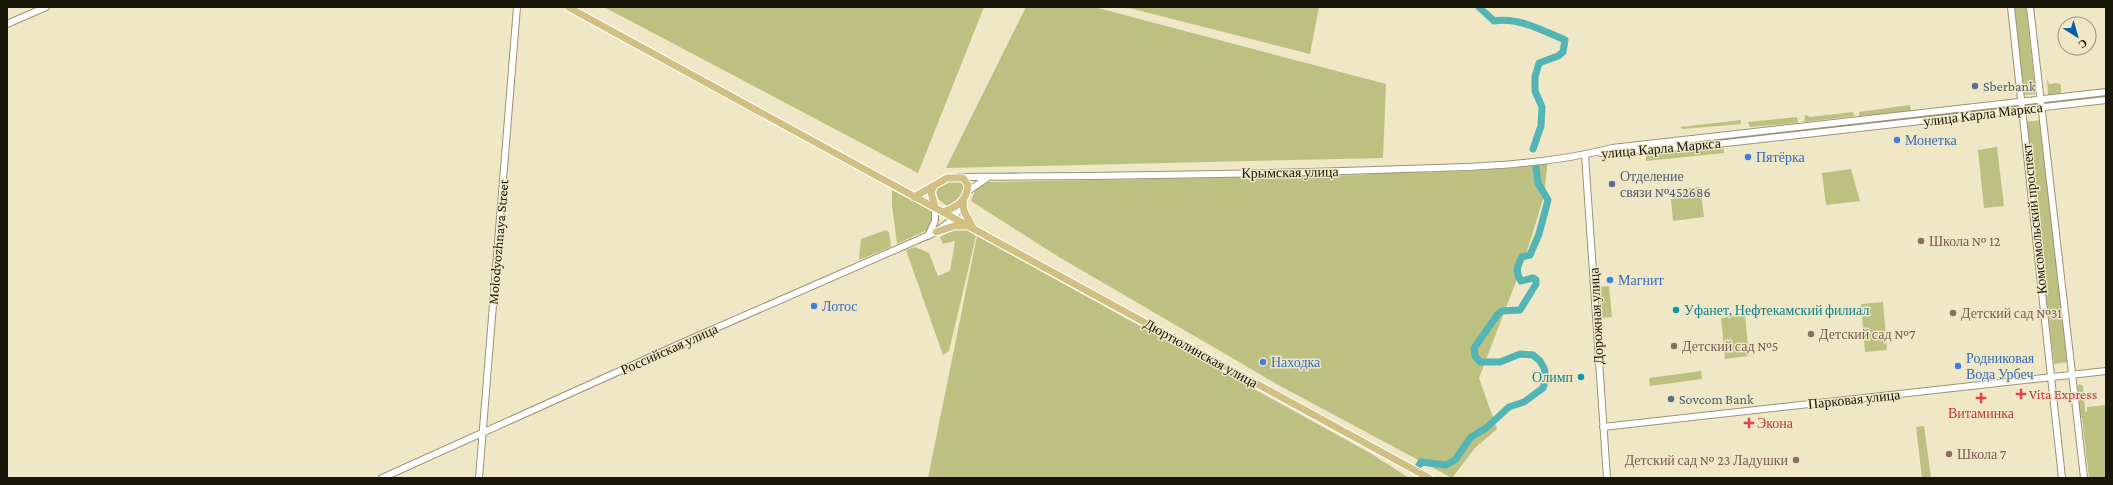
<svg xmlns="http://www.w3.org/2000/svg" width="2113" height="485" viewBox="0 0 2113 485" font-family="'Crimson Pro',serif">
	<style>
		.green { fill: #bcc181 }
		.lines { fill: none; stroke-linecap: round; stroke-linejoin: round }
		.river { stroke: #53b4b6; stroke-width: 7 }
		.secondary-casing { stroke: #9b9474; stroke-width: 8 }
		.primary-casing { stroke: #fff; stroke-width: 9 }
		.secondary { stroke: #fff; stroke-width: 6 }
		.primary { stroke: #d0c183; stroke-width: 7 }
		.service-dot { fill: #5c6f8a; stroke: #efe7c5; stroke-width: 1.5 }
		.shop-dot { fill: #3f7fe0; stroke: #efe7c5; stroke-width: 1.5 }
		.education-dot { fill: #8d6e63; stroke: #efe7c5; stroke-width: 1.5 }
		.culture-dot { fill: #0f9aa8; stroke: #efe7c5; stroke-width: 1.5 }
		.health-dot { fill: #e0444e; stroke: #efe7c5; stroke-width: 1.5 }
		.labels { text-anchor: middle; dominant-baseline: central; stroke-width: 3; stroke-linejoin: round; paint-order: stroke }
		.service-label { font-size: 14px; fill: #4e5e75; stroke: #efe7c5; text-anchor: start }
		.street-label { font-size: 14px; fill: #181509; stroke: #efe7c5 }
		.shop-label { font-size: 14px; fill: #366cbe; stroke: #efe7c5; text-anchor: start }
		.education-label { font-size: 14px; fill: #785e54; stroke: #efe7c5; text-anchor: start }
		.culture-label { font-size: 14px; fill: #0d838f; stroke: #efe7c5; text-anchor: start }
		.health-label { font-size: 14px; fill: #be3a42; stroke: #efe7c5; text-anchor: start }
	</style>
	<rect width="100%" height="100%" fill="#efe7c5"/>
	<path class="green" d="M604 7H984L918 173Z
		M1026 7H1094L1386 84 1383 158 946 168Z
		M1125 7H1319L1310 54Z
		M2014 7H2026L2036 94 2024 95Z
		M2047 78 2049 84 2057 83 2061 85V94L2048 95Z
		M1910 105 1911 111 1859 116V112Z
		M1853 112 1855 116 1804 122 1805 115 1810 117Z
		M1797 117 1798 123 1750 127 1748 122Z
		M1741 120V124L1683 129 1680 127Z
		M2041 120 2068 362 2054 364 2025 122Z
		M1723 145 1724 153 1646 161V153Z
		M1997 147 2004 206 1984 208 1978 150Z
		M1548 159 1544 196 1525 258 1479 378 1497 429 1475 448 1452 478 1282 387 1059 257 971 201 977 185 987 182 1361 175Z
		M1851 169 1860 201 1826 205 1822 173Z
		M955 178 964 182C964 194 958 202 947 206L938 199 936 190 939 185Z
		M1700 187 1704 217 1673 221 1671 199 1681 198 1680 189Z
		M892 190 930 210 933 220 927 230 897 244 892 205Z
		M956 229H966L976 236 949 351 943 355 906 250 915 247 929 253 938 276 950 271 955 241 943 244 940 237Z
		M886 230 889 232 891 247 859 260 861 239Z
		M977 236 1370 453 1409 478H928Z
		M1609 286 1612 317 1602 318 1599 287Z
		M1883 302 1887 350 1865 352 1861 304Z
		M1745 315 1749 356 1725 359 1721 318Z
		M1701 371 1702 379 1650 386 1649 378Z
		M2079 384 2083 386 2085 411 2087 412V407L2106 405V478H2089L2082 418H2079L2077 388Z
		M1924 426 1931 478H1922L1916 427Z"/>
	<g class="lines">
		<path class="river" d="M1479 7 1494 21C1518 17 1542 30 1565 40L1563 52 1558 56 1539 63 1535 77V91L1542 107 1541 126 1533 149
			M1419 465 1421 462 1446 465 1455 460 1471 437 1486 428 1509 407 1524 402 1543 388 1546 377 1544 368 1540 361 1533 355 1520 354 1500 362H1480L1475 356 1474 348 1498 314 1502 311 1520 310 1536 284V280L1533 278 1521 281C1515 272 1517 266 1522 257L1530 255 1539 234 1548 200 1538 183 1536 167"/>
		<g class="secondary-casing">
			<path id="secondary" d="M2011 7 2062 478
				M2030 7 2084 478
				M7 24 46 7
				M1601 153 1726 143 2106 100
				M1585 155 1607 478
				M959 177C1097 176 1236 175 1374 170 1452 167 1537 168 1612 148L2106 92
				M968 191 987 178
				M928 236 935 221V207
				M1603 427 2106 371
				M382 478 684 342 936 232 954 218 963 201
				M479 478 517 7"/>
		</g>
		<g class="primary-casing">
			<path id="primary" d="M568 7C855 164 1142 321 1429 478
				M934 186 931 192 935 207
				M914 197 947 178H963L968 185C967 201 957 207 943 212
				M963 200 964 211 973 228
				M936 232 954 226H967"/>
		</g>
		<use href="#secondary" class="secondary"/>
		<use href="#primary" class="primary"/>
	</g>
	<g class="service-dot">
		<circle cx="1975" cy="86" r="4"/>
		<circle cx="1612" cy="184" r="4"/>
		<circle cx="1671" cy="399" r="4"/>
	</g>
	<g class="shop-dot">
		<circle cx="1897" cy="140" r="4"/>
		<circle cx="1748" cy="157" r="4"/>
		<circle cx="1610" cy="280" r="4"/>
		<circle cx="814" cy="306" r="4"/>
		<circle cx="1263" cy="362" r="4"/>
		<circle cx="1958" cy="366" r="4"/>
	</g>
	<g class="education-dot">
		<circle cx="1921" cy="241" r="4"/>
		<circle cx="1953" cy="313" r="4"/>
		<circle cx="1811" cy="334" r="4"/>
		<circle cx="1674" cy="346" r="4"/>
		<circle cx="1949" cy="454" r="4"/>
		<circle cx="1796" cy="460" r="4"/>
	</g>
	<g class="culture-dot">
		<circle cx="1676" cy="310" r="4"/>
		<circle cx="1581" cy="377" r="4"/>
	</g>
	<g class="health-dot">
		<path d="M2019 388h4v4h4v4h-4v4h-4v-4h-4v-4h4z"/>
		<path d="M1979 392h4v4h4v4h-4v4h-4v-4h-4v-4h4z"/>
		<path d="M1747 417h4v4h4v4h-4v4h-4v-4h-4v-4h4z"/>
	</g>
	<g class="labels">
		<g class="service-label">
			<text x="1983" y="86">Sberbank</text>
			<text x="1620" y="176">Отделение<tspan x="1620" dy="16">связи №452686</tspan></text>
			<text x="1679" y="399">Sovcom Bank</text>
		</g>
		<g class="street-label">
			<text transform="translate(1983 114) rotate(-7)">улица Карла Маркса</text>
			<text transform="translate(1661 148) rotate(-5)">улица Карла Маркса</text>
			<text transform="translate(1290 172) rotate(-1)">Крымская улица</text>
			<text transform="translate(2034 219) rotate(-96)">Комсомольский проспект</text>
			<text transform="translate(498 242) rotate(-85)">Molodyozhnaya Street</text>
			<text transform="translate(1596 316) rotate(-93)">Дорожная улица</text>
			<text transform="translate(669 349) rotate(-24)">Российская улица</text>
			<text transform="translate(1201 353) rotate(29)">Дюртюлинская улица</text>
			<text transform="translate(1854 399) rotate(-6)">Парковая улица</text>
		</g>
		<g class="shop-label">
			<text x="1905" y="140">Монетка</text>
			<text x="1756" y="157">Пятёрка</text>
			<text x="1618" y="280">Магнит</text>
			<text x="822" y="306">Лотос</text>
			<text x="1966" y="358">Родниковая<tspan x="1966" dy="16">Вода Урбеч</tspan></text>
			<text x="1271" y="362">Находка</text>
		</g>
		<g class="education-label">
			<text x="1929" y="241">Школа № 12</text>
			<text x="1961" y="313">Детский сад №31</text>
			<text x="1819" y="334">Детский сад №7</text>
			<text x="1682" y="346">Детский сад №5</text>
			<text x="1957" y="454">Школа 7</text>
			<text x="1788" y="460" text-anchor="end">Детский сад № 23 Ладушки</text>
		</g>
		<g class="culture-label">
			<text x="1684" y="310">Уфанет, Нефтекамский филиал</text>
			<text x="1573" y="377" text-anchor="end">Олимп</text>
		</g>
		<g class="health-label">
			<text x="2029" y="394">Vita Express</text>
			<text x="1981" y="413" text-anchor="middle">Витаминка</text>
			<text x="1757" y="423">Экона</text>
		</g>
	</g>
	<rect width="2113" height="485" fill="none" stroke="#181509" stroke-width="16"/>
	<g transform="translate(2077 36) rotate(143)"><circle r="19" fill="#efe7c5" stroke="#99937a"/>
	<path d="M0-3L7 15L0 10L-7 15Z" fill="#045daa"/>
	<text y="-6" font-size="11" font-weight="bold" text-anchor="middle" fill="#181509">С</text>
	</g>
</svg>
